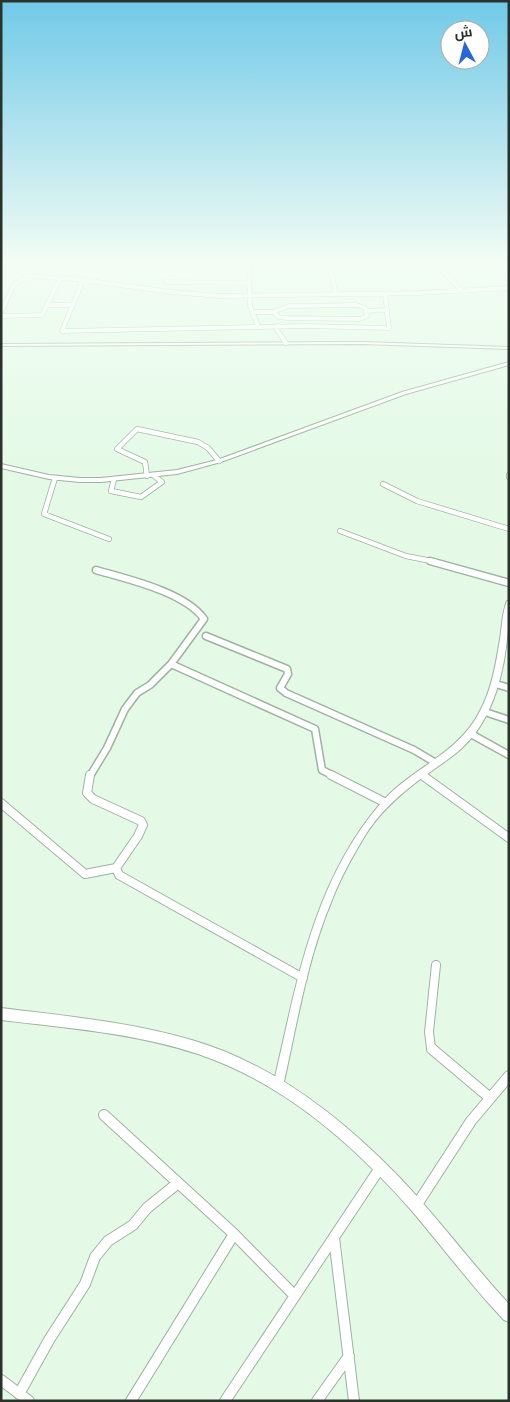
<svg xmlns="http://www.w3.org/2000/svg" width="510" height="1402" viewBox="0 0 510 1402" font-family="Signika,Cairo,sans-serif">
	<style>
		.lines { fill: none; stroke-linecap: round; stroke-linejoin: round }
		.minor-far4-casing { stroke: #9eb3a1; stroke-width: 5 }
		.minor-far3-casing { stroke: #9eb3a1; stroke-width: 6 }
		.minor-far2-casing { stroke: #9eb3a1; stroke-width: 9 }
		.minor-far1-casing { stroke: #9eb3a1; stroke-width: 10 }
		.minor-casing { stroke: #9eb3a1; stroke-width: 12 }
		.tertiary-casing { stroke: #9eb3a1; stroke-width: 2 }
		.secondary-casing { stroke: #9eb3a1; stroke-width: 2 }
		.minor-far4 { stroke: #fff; stroke-width: 4 }
		.minor-far3 { stroke: #fff; stroke-width: 4.5 }
		.minor-far2 { stroke: #fff; stroke-width: 6 }
		.minor-far1 { stroke: #fff; stroke-width: 8 }
		.minor { stroke: #fff; stroke-width: 10 }
		.tertiary { fill: #fff; fill-rule: evenodd }
		.secondary { fill: #fff; fill-rule: evenodd }
	</style>
	<rect width="100%" height="100%" fill="#e4fae7"/>
	<g class="lines">
		<g class="minor-far4-casing">
			<path id="minor-far4" d="M249 266 250 306 258 326
				M330 266 336 295
				M438 266 462 291
				M168 268H249
				M330 268H440
				M83 280 62 331 307 326 389 328 385 294
				M165 282 249 283
				M48 305H71
				M252 312H273L289 306 357 305 365 308 366 311 387 310
				M273 312 279 317 287 318 360 319 367 316 366 311
				M1 313 13 286 27 276 75 279 171 292 219 296 419 293 509 288
				M1 316 42 315 60 279
				M278 326 277 330 286 343"/>
		</g>
		<g class="minor-far3-casing">
			<path id="minor-far3" d="M509 475V477
				M147 476 145 462 117 449 137 429 198 442 208 448 219 461
				M55 478 44 514 109 539
				M114 479 111 491 141 497 162 482 153 475
				M383 484 417 501 509 529
				M340 531 406 556 436 562"/>
		</g>
		<g class="minor-far2-casing">
			<path id="minor-far2" d="M430 561 509 583
				M206 636 287 669 288 674 280 688 286 693 414 750 436 763
				M171 664 315 729 322 770 334 776
				M496 684 509 688
				M485 712 509 720
				M471 734 509 755
				M90 776 107 748 125 709 137 693 150 685 171 664 204 619C185 592 127 579 96 570"/>
		</g>
		<g class="minor-far1-casing">
			<path id="minor-far1" d="M90 775 87 793 93 799 141 821 143 825 138 836 116 868 119 875 303 978
				M331 775 386 803
				M422 775 509 838
				M1 803 85 874 116 868
				M434 1050 431 1048 429 1032 436 965"/>
		</g>
		<g class="minor-casing">
			<path id="minor" d="M432 1049 489 1097
				M104 1115 234 1234 295 1296
				M416 1206 471 1121 509 1076
				M334 1238 354 1401
				M1 1380 29 1401
				M19 1394 49 1340 85 1284 95 1257 108 1241 133 1225 147 1208 178 1183
				M131 1401 234 1234
				M225 1401 380 1168
				M317 1401 349 1356"/>
		</g>
		<g class="tertiary-casing">
			<path id="tertiary" d="M364 342 509 347V349L364 344 1 346V344Z
				M509 362V365L406 394 221 462 177 474 101 482H80L49 479 1 468V464L49 475 80 478H101L177 470 217 460 402 392Z
				M507 601H509C509 650 500 713 462 748 451 758 438 766 426 775 401 793 378 813 363 839 351 859 340 879 332 900 307 959 297 1024 283 1086L282 1090 278 1091 274 1090 273 1086C296 987 312 883 381 803 411 768 459 754 480 711 492 689 496 663 500 639 502 627 502 613 507 601Z"/>
		</g>
		<g class="secondary-casing">
			<path id="secondary" d="M1 1008C66 1016 132 1022 195 1041 275 1065 343 1119 400 1178 438 1218 471 1263 509 1304V1322L504 1320 492 1307C464 1276 439 1243 412 1211 353 1144 284 1083 198 1054 135 1033 67 1028 1 1020Z"/>
		</g>
		<use href="#minor-far4" class="minor-far4"/>
		<use href="#minor-far3" class="minor-far3"/>
		<use href="#minor-far2" class="minor-far2"/>
		<use href="#minor-far1" class="minor-far1"/>
		<use href="#minor" class="minor"/>
		<use href="#tertiary" class="tertiary"/>
		<use href="#secondary" class="secondary"/>
	</g>
	<linearGradient id="sky" x2="0" y2="1"><stop stop-color="#70c9e8"/><stop offset="0.57" stop-color="#f3fdf4"/><stop offset="1" stop-color="#f3fdf4" stop-opacity="0"/></linearGradient>
	<rect width="510" height="461" fill="url(#sky)"/>
	<rect width="510" height="1402" fill="none" stroke="#2a332b" stroke-width="5"/>
	<g transform="translate(465 45) rotate(353)"><circle r="24" fill="#ffffff" stroke="#aaadaa"/>
	<path d="M0-4L9 19L0 12L-9 19Z" fill="#2967d4"/>
	<text y="-8" font-size="14" font-weight="bold" text-anchor="middle" fill="#2a332b">ش</text>
	</g>
</svg>
